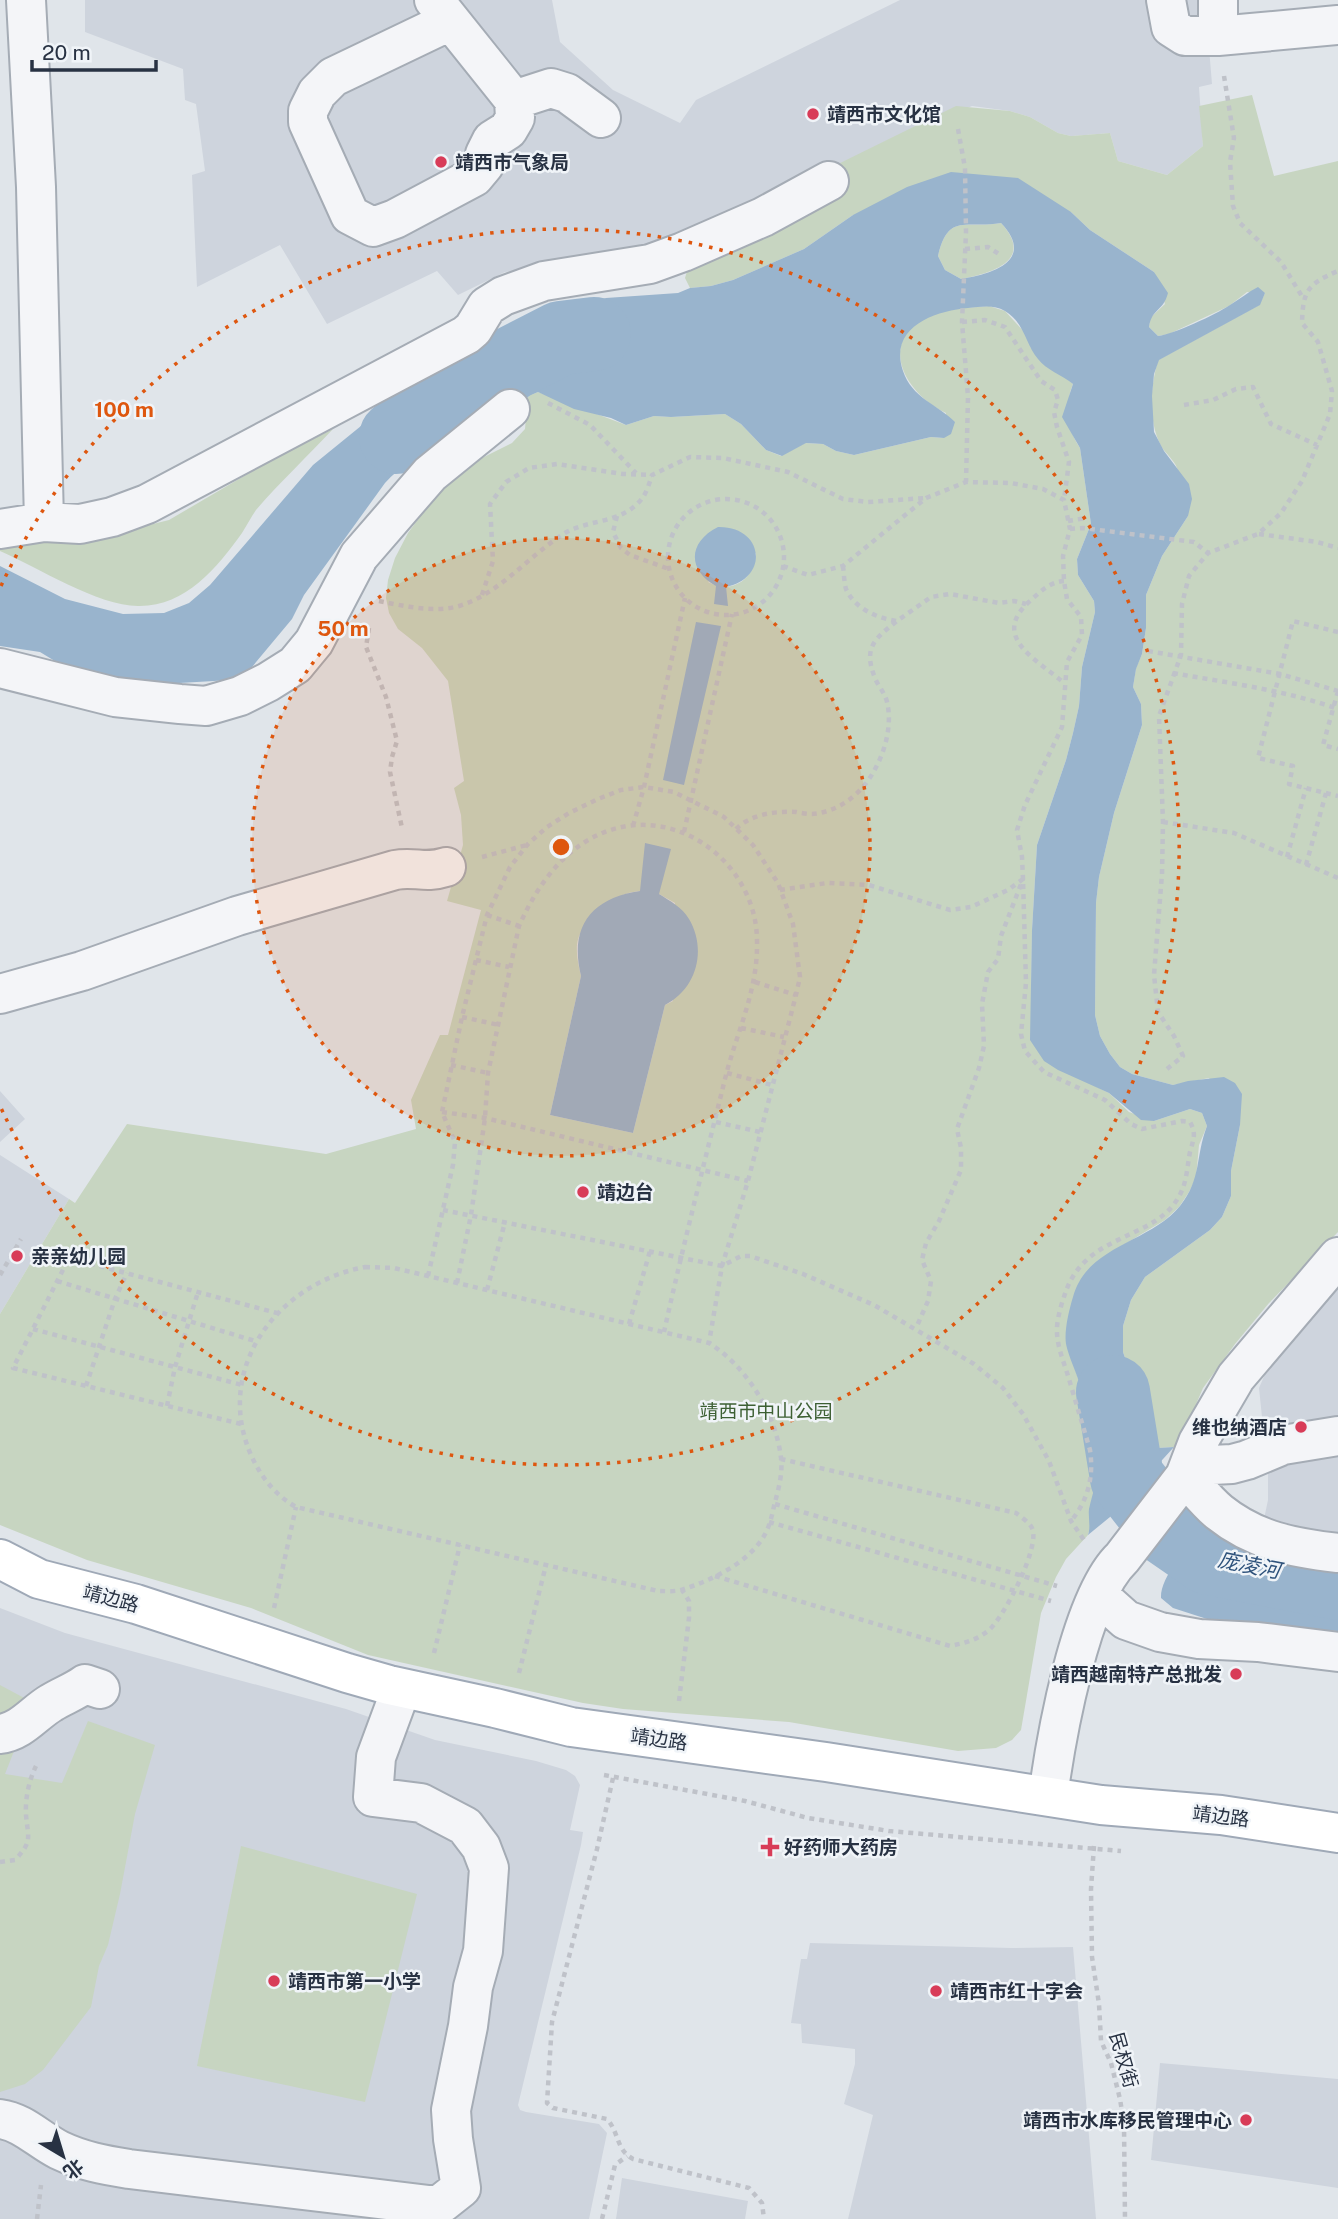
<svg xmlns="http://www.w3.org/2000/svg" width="1338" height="2219" viewBox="0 0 1338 2219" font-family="'Public Sans','Noto Sans SC',sans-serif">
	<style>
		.built { fill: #ced4dd }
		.green { fill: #c7d5c1; fill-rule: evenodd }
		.water { fill: #99b4cd; fill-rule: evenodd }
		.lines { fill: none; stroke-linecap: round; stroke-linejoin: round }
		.river { stroke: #99b4cd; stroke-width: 74 }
		.minor-casing { stroke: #a5acb5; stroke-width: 42 }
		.major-casing { stroke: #9fa9b7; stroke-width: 42 }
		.path { stroke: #bfc2c9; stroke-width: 4.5; stroke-dasharray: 5 5; stroke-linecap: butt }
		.minor { stroke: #f4f5f8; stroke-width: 38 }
		.major { stroke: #fff; stroke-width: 38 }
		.ring { fill: none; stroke: #de570f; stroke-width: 3.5; stroke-dasharray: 3.5 7 }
		.poi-dot { fill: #d83c58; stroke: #f0f4f8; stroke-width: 2.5 }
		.labels { text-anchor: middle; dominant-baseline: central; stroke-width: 5; stroke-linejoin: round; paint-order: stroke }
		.poi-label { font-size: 19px; font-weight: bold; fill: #283243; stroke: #f0f4f8; text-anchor: start }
		.park-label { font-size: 19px; fill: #3d6034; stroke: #f0f4f8 }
		.street-label { font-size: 19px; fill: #283243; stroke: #f0f4f8 }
		.water-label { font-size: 21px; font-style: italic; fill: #2e527b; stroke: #f0f4f8 }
		.centre { fill: #de570f; stroke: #f0f4f8; stroke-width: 3.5 }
		.ring-label { font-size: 21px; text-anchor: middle; font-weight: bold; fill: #de570f; stroke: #f0f4f8; stroke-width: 5; stroke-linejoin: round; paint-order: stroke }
	</style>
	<rect width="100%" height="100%" fill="#e0e5ea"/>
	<path class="built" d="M85 0H552L560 42 613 90 680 123 696 100 900 0H1205L1212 84 1199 87 1203 146 1167 175 1118 161 1110 133 1071 136 1058 133 1030 117 1010 111 972 106 832 167 645 253 505 272 458 295 437 271 327 324 280 245 197 287 192 175 205 171 196 104 185 100 183 69 85 32Z
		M0 1091 25 1119 0 1142Z
		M0 1155 69 1199 0 1314Z
		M1338 1284V1544L1264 1519 1268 1500V1475L1259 1388 1269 1365Z
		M0 1608 65 1633 346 1709 435 1740 536 1761 566 1770 575 1776 580 1785 570 1830 583 1832 581 1845 518 2105 520 2110 526 2112 599 2124 607 2133 589 2219H0Z
		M810 1943 1011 1948 1073 1947 1096 2219H848L873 2115 844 2104 855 2064V2049L802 2043 801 2024 791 2023 801 1959H807Z
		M1160 2063 1338 2079V2188L1151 2160Z
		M622 2178 748 2201 745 2219H616Z"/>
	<path class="green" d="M1252 95 1274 176 1338 161V1232L1269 1303 1235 1344 1203 1388 1188 1423 1174 1447 1158 1448 1147 1438 1141 1421 1137 1393 1123 1352V1326L1131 1300 1145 1277 1210 1230 1222 1217 1231 1196V1171L1240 1125 1209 1078 1173 1085 1132 1074 1120 1067 1110 1054 1100 1036 1095 1015 1096 903 1099 877 1114 813 1142 725 1141 704 1133 687 1136 668 1142 654 1146 628V595L1162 556 1188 516C1185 500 1182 483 1177 468 1174 460 1166 454 1161 446 1148 420 1150 388 1158 360L1259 305 1265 293 1247 292 1229 306 1169 334 1158 336 1149 327 1150 318 1165 304 1154 272 1090 230 1071 212 853 215 804 249 733 280 711 286 690 288 685 278 688 268 736 250 819 207 832 167 956 106 1010 111 1030 117 1058 133 1071 136 1110 133 1118 161 1167 175 1203 146 1199 106Z
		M1001 223C1035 260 993 273 961 279L945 270 938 256C948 212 966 229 1001 223Z
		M989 306 1005 311 1026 334 1031 348 1073 384C1064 405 1067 429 1080 448L1091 524 1077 559 1078 575 1094 601 1095 612 1082 667 1079 706 1073 733 1066 760 1037 845 1032 930 1031 1015 1093 1085 1109 1093 1129 1112 1154 1121 1190 1109 1202 1113 1207 1126 1199 1145 1196 1178 1189 1192 1179 1207 1165 1220 1115 1250 1066 1342 1080 1384 1099 1453 1096 1485 1089 1513 1091 1523 1088 1535 1066 1559 1056 1577 1041 1613 1021 1730 1012 1740 996 1748 958 1751 789 1722 623 1709 583 1703 368 1655 251 1608 87 1560 0 1525V1314L69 1199 75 1203 127 1124 326 1154 416 1129 411 1100 440 1035H448L481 910 447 901 463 845 461 815 454 788 464 781 448 681 422 648 398 629 389 613 386 598 388 580 395 558 408 533 435 496 482 458 512 443 525 429 526 417 522 403 530 395 538 392 626 425 654 416 671 417 725 414 741 424 766 450 781 456 805 443 823 444 836 451 854 455 931 437 944 438 946 413C908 396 876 344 925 318 945 308 968 308 989 306ZM756 553C755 579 732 595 708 582ZM640 891 659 894 675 903 673 1001 665 1005 633 1133 550 1115 581 976C573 942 575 932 602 910 616 898 621 893 640 891Z
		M333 429C308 456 280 482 256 510 251 517 247 525 242 533 217 568 185 607 138 606 98 606 37 567 0 551V541L108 539 133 529 169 520 268 462Z
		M0 1685 28 1700 0 1724Z
		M88 1721 155 1745 135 1814 120 1894 108 1945 99 1966 91 2007 43 2070 25 2084 0 2092V1741L16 1746 5 1774 62 1783Z
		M241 1846 417 1894 365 2102 197 2066Z"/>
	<path class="water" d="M951 172 1018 178 1071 212 1090 230 1154 272 1168 293C1163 312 1152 308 1149 327L1158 336C1174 334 1215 315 1230 305 1240 299 1248 292 1258 287L1265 293 1260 305 1159 360 1154 374 1152 396 1154 432 1164 451 1189 484 1192 499 1188 516 1162 556 1146 595V628L1142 654 1136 669 1133 687 1141 704 1142 725 1114 813 1099 877 1096 903 1095 1015 1100 1036 1110 1054 1120 1067 1132 1074 1173 1085 1188 1081 1224 1077 1235 1083 1242 1094 1240 1125 1231 1171V1196L1222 1217 1210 1230 1145 1277 1131 1300 1123 1326V1352L1137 1393 1141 1421 1147 1438 1158 1448 1174 1447 1110 1517 1088 1535C1091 1526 1088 1518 1089 1509 1093 1491 1101 1471 1098 1452 1095 1430 1087 1406 1080 1385 1076 1371 1069 1358 1066 1344 1064 1331 1069 1310 1073 1297 1087 1245 1150 1243 1180 1206 1202 1178 1195 1157 1207 1126L1202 1113 1190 1109 1154 1121 1141 1120 1109 1093 1058 1070 1044 1061 1030 1040 1032 930 1037 845 1066 760 1073 733 1079 706 1082 667 1095 612 1094 601 1078 575 1077 559 1091 524 1080 448 1062 417 1073 384C1062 375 1046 370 1038 359 1025 344 1025 323 1005 311 993 304 981 307 968 308 935 311 888 327 903 371 912 398 937 404 955 422L951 434 944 438 931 437 854 455 836 451 823 444 806 443 782 456 766 450 741 424 725 414 671 417 654 416 626 425 611 418 574 409 538 392 530 395 522 403 490 354 489 345 493 336 515 323 606 298 678 293 690 288 711 286 733 280 804 249 853 215 907 187ZM1001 223C1036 260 993 274 961 279L945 270 938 256C948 212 966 229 1001 223Z
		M459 357 466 360 490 399C458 436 417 449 385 483L304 595 292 619 247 673 228 680 214 681 162 684 121 681 63 666 40 652 0 646V566L65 599 123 614 164 613 189 603 210 585 313 465 404 391 426 375Z
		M718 527C764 526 770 578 726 587L728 606 714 604 716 586C687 570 688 542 718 527Z
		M696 622 721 626 684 785 663 780Z
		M645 843 671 849 659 894C670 901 682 907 689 919 707 949 697 989 665 1005L633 1133 550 1115 581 976C569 927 591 898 640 891Z
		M1206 1539 1215 1540 1235 1549 1338 1568V1631L1271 1629 1207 1619 1173 1608 1161 1598C1160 1578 1187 1544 1206 1539Z"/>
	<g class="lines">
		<path class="river" d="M396 437 436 402 561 338 594 334
			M1113 1392 1127 1478 1167 1529 1209 1558 1338 1583"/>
		<g class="minor-casing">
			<path id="minor" d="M26 0 36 187 44 522
				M434 0 514 100 515 118 508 130 492 140 485 154 484 165 474 177 395 219 373 227 350 215 308 122V111L317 93 333 77 450 21
				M1166 0 1171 27 1185 36H1218L1338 25
				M1218 0V36
				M514 100 551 88 567 93 601 118
				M0 529 44 522 80 524 112 517 147 504 466 335 473 329 487 306 503 296 544 281 650 264 683 252 763 217 829 181
				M0 668 115 697 180 704 206 706 240 696 268 682 295 665 314 642 359 556 430 474 510 409
				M0 994 82 971 237 916 395 870C415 866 424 874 446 867
				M1190 1463 1212 1465 1232 1464 1247 1460 1283 1445 1338 1436
				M1185 1476C1196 1488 1207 1502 1219 1512 1255 1541 1294 1548 1338 1553
				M1098 1595 1126 1620 1160 1632 1199 1639 1258 1642 1338 1652
				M0 1734C22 1731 34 1713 51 1703 62 1696 74 1692 85 1684L100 1689
				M1048 1796C1056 1738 1080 1598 1122 1558L1185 1476 1198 1442 1236 1377 1338 1257
				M0 2119C23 2122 39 2140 59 2150 82 2161 104 2165 129 2169L429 2205 442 2203 461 2188 453 2139 451 2110 468 2026 473 1987 483 1951 489 1868 481 1847 465 1826 421 1803 373 1797 376 1757 396 1703"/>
		</g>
		<g class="major-casing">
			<path id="major" d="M0 1559 39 1579 136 1604 347 1673 389 1685 495 1708 571 1727 826 1762 1101 1805 1221 1815 1338 1833"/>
		</g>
		<path class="path" d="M1224 76 1234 138 1230 162 1233 206 1240 223 1281 262 1303 298
			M958 129 965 168 966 232 962 322 968 397 966 482
			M965 249 988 247 1002 256
			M962 322 985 320 1005 327 1041 381 1055 390 1058 400 1054 412 1057 427 1069 462 1064 500
			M548 403 590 425 636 473
			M1184 405 1213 400 1236 389 1253 387 1271 424 1317 445
			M668 557a58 58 0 1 1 116 0a58 58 0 1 1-116 0Z
			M617 516 613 532 621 548 630 555 669 569
			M1068 521 1086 518
			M1070 529 1083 528 1194 542 1208 553
			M1259 534 1317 542 1338 548
			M783 566 808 575 843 566 926 498 966 482 1011 483 1043 489 1064 500 1070 529 1063 556 1064 581 1067 599 1081 617 1082 635 1067 662 1062 727 1025 805 1017 830 1022 857 1023 879 1001 936 998 959 988 972 982 1004 984 1046 979 1068 957 1129 961 1148V1170L939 1221 926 1243 922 1260 931 1281 928 1301 916 1328
			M843 566C844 573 844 582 846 589 855 609 877 618 897 621L931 597 950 594 999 603 1014 601 1026 604
			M1064 581C1050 582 1041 591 1031 600 988 637 1038 660 1064 683
			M482 595 493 561 490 504 506 482 529 468 557 464 623 474 652 475
			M379 601C404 606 434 613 459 606 501 593 528 556 565 533 587 520 619 523 638 503 646 496 649 484 652 475L690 457 723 458 788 472 843 499 868 502 925 498
			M369 628 366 647 386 697 397 741 392 757 390 772 402 828
			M1338 632 1293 621 1258 758 1293 766 1289 784 1338 796
			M1148 651 1280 674 1338 691
			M1173 673C1228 683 1285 690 1338 709
			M1338 691 1323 745 1338 749
			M1163 822 1234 833 1338 878
			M633 826 644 787 685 598
			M736 829C751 814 775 811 796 812 801 813 807 814 812 814 836 812 856 798 869 779 884 757 893 727 887 702 885 693 878 686 875 678 863 648 874 639 897 621
			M684 832 732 614
			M482 857 527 845
			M1287 857 1306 788
			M1306 865 1326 793
			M780 890 827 883 869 885 950 910 971 907 1008 890 1023 879 1026 983 1021 1034 1025 1051 1044 1072 1105 1100 1131 1124 1142 1129 1182 1121 1190 1122C1197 1134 1193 1140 1190 1152 1187 1167 1187 1184 1178 1198 1154 1240 1087 1233 1066 1291 1062 1302 1058 1315 1057 1327 1056 1345 1064 1362 1069 1379 1076 1403 1083 1426 1090 1450 1094 1477 1088 1500 1071 1521
			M487 915 519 926
			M476 960 509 967
			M755 982 796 995
			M462 1017 499 1025
			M741 1028 784 1037
			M451 1065 488 1073
			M1167 1069 1183 1056 1174 1036 1158 1012 1154 975 1162 874 1163 822 1159 716 1181 655 1182 604 1189 576 1208 553 1258 534 1281 513 1302 481 1330 414 1332 391 1318 342 1302 323C1303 291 1307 284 1338 271
			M727 1073 772 1085
			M442 1112 485 1118 748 1181
			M716 1122 760 1132
			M443 1210 722 1266 741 1256H750L803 1274 874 1305 974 1364 1003 1388 1023 1414 1049 1461 1071 1521 1084 1540
			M365 1267 394 1268 428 1276 709 1343C747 1367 776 1414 781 1458 783 1474 778 1491 774 1506 772 1516 769 1528 764 1536 748 1563 712 1580 684 1589 676 1592 666 1591 658 1591L296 1507C275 1495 261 1477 251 1455 213 1368 278 1283 365 1267Z
			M0 1275 21 1239
			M428 1276 453 1165 455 1142 442 1112 462 1017 487 915 510 867 528 844 547 827 569 813 598 799 621 790 644 787 674 792 724 817 753 845 778 883 793 924 800 977 796 995 748 1181 722 1266 709 1343
			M57 1281 255 1341
			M457 1283 471 1215 485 1118 488 1073 519 926C540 879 573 835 627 826 695 816 757 874 757 941 758 990 738 1029 726 1075 705 1160 683 1246 664 1332
			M487 1290 505 1222
			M629 1324 650 1251
			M33 1329 242 1385
			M86 1386 115 1299 127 1273
			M167 1406 175 1367 198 1292
			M241 1424 13 1368 69 1258 277 1313
			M775 1504 1057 1586
			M769 1522 1051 1601
			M715 1576 950 1646C965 1643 977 1640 989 1630 1004 1617 1041 1546 1032 1528 1029 1522 1021 1517 1016 1513L781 1459
			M274 1608 296 1507
			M434 1653 460 1545
			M519 1673 546 1565
			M679 1701 689 1618V1601L682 1590
			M604 1775 745 1801 808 1818 889 1831 1121 1851
			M613 1778 597 1849 552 2022 547 2103 553 2108 607 2119C619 2132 616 2150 633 2159L749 2188 762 2203 764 2219
			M1094 1846 1091 1889 1092 1957 1099 2004 1101 2041 1111 2063 1120 2099 1124 2124 1125 2219
			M0 1862 15 1860C33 1841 28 1838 26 1815 25 1799 29 1780 36 1766
			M37 2219 41 2185
			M602 2219 615 2165 627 2156"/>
		<use href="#minor" class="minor"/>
		<use href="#major" class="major"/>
	</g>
	<circle cx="561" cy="847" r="309" fill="#de570f" fill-opacity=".12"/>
	<g class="ring">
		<circle cx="561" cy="847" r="309"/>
		<path d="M1 586A618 618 0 1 1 1 1108"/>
	</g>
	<g class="poi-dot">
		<circle cx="813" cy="114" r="7"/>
		<circle cx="441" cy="162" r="7"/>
		<circle cx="583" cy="1192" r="7"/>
		<circle cx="17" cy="1256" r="7"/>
		<circle cx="1301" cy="1427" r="7"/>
		<circle cx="1236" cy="1674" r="7"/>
		<path d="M766.5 1836.5h7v7h7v7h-7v7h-7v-7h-7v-7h7z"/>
		<circle cx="274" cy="1981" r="7"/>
		<circle cx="936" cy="1991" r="7"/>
		<circle cx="1246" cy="2120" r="7"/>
	</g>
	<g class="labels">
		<g class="poi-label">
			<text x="827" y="114">靖西市文化馆</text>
			<text x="455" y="162">靖西市气象局</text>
			<text x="597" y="1192">靖边台</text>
			<text x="31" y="1256">亲亲幼儿园</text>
			<text x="1287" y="1427" text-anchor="end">维也纳酒店</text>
			<text x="1222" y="1674" text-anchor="end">靖西越南特产总批发</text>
			<text x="784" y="1847">好药师大药房</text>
			<text x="288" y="1981">靖西市第一小学</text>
			<text x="950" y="1991">靖西市红十字会</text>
			<text x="1232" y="2120" text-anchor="end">靖西市水库移民管理中心</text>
		</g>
		<g class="park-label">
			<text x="766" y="1411">靖西市中山公园</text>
		</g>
		<g class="street-label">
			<text transform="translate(111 1598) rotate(15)">靖边路</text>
			<text transform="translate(659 1739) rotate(8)">靖边路</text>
			<text transform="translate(1221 1816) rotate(7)">靖边路</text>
			<text transform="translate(1124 2060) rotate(74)">民权街</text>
		</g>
		<g class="water-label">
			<text transform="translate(1249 1565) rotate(11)">庞凌河</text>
		</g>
	</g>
	<circle cx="561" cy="847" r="10" class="centre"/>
	<g class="ring-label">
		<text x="124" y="417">100 m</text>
		<text x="343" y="636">50 m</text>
	</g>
	<g transform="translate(63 2156) rotate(142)" stroke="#f0f4f8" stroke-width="5" paint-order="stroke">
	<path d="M0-5L12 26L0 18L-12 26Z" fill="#283243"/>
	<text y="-10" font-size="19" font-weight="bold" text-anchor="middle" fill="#283243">北</text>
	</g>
	<path d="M32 60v10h124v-10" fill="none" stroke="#283243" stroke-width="3.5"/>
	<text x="42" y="60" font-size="21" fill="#283243" stroke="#f0f4f8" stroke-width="5" paint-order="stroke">20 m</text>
</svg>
